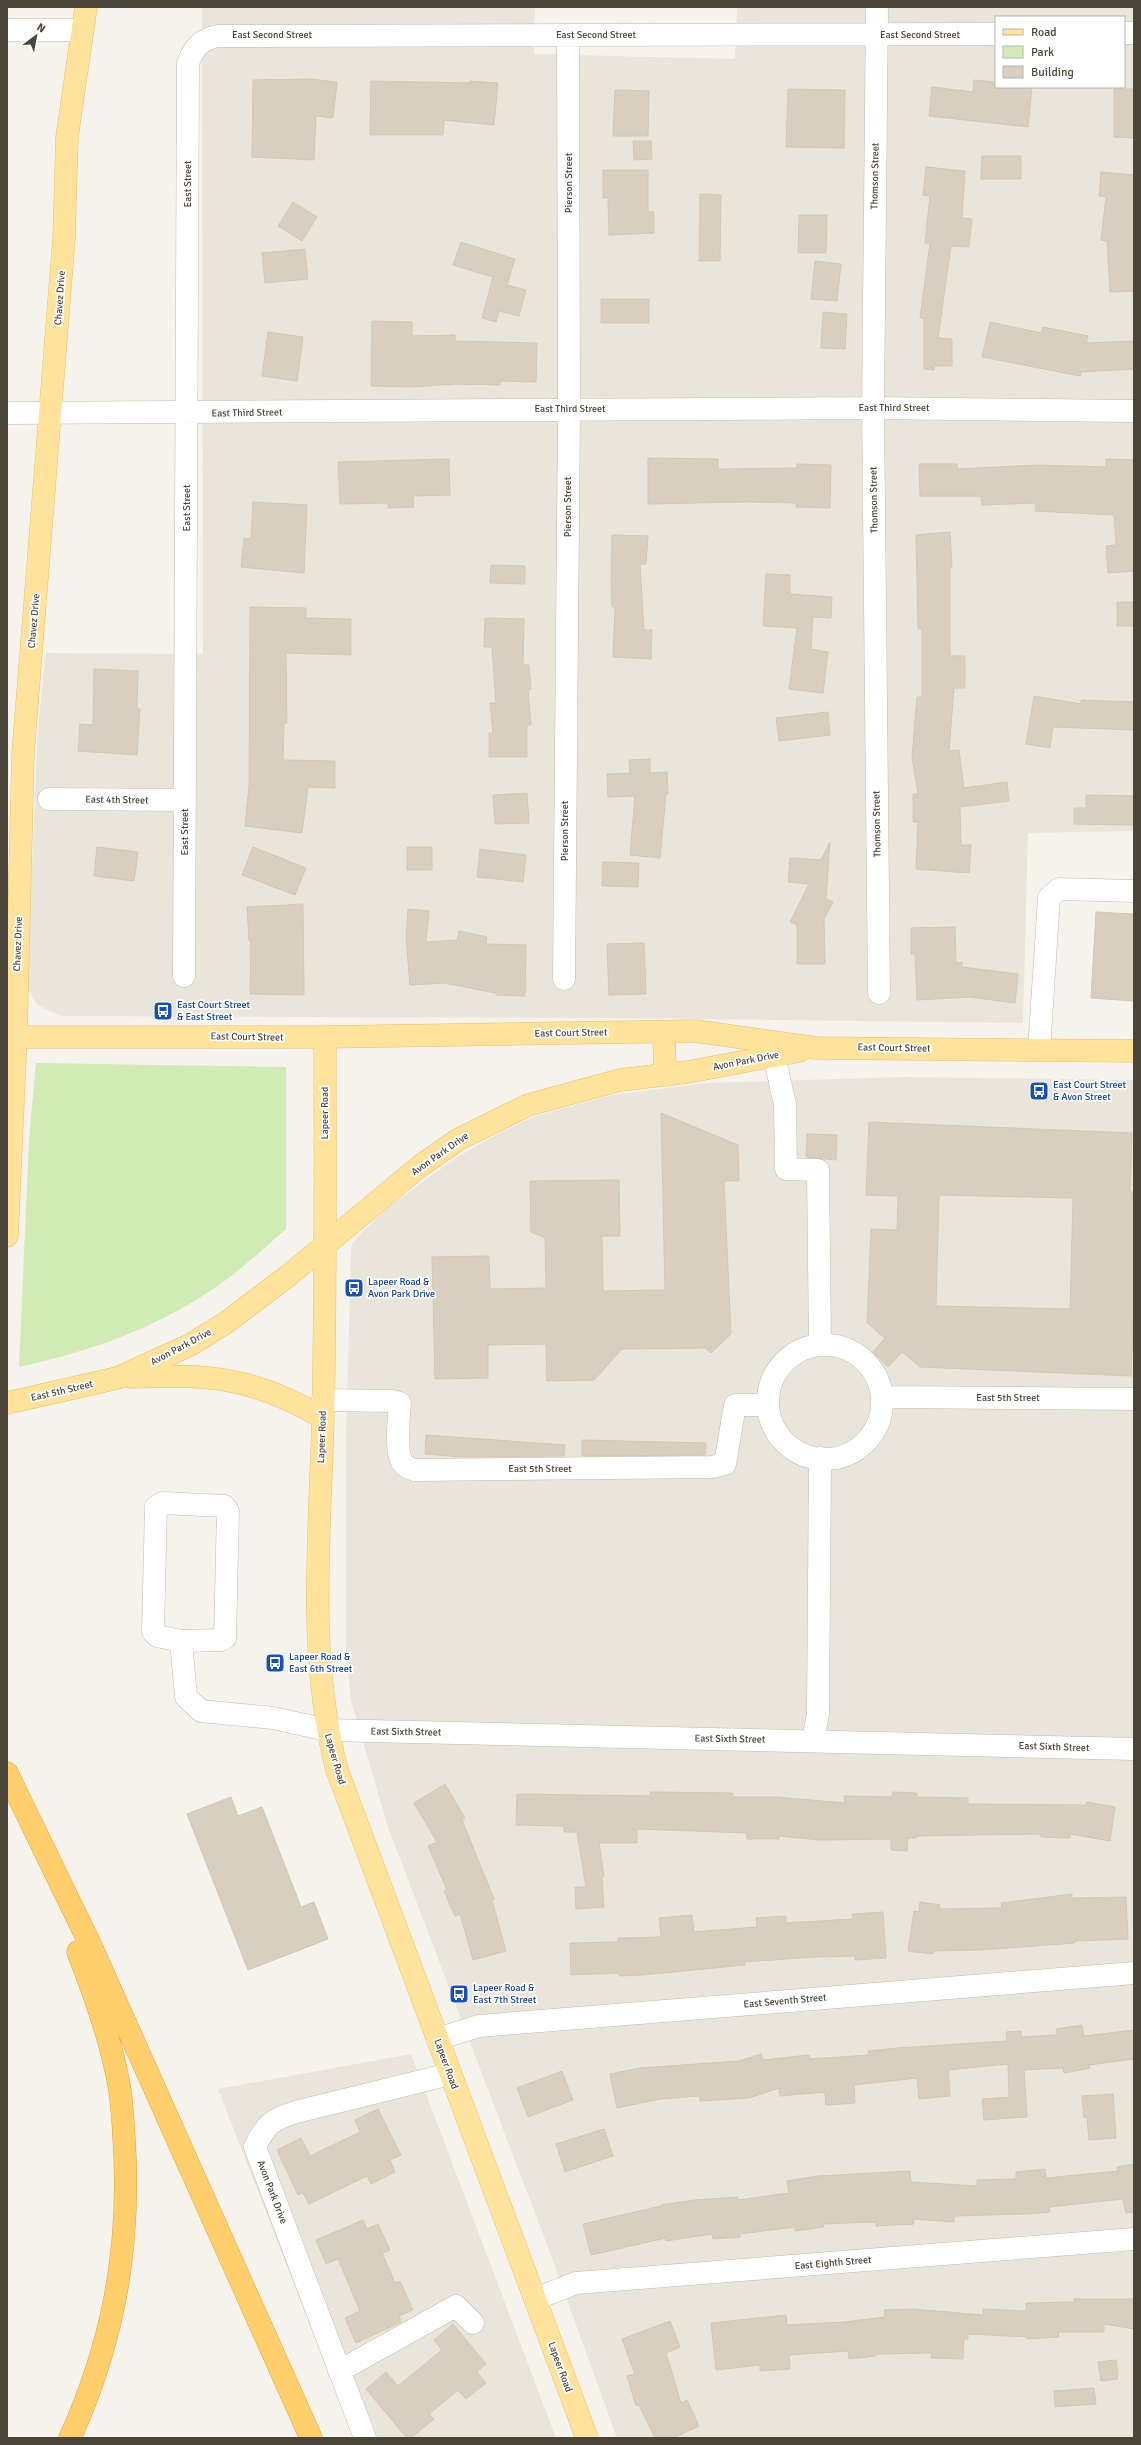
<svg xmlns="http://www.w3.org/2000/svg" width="1141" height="2445" viewBox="0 0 1141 2445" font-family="Signika,sans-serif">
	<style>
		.residential { fill: #eae5da; fill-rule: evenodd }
		.green { fill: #d2eab5 }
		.building { fill: #d8cfc1; stroke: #d3c7b4; fill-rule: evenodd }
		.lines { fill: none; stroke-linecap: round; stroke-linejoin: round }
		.minor-casing { stroke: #c2bbae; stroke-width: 23 }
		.major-casing { stroke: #e6c16a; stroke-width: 23 }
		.highway-casing { stroke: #e0a43c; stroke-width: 23 }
		.minor { stroke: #fff; stroke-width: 22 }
		.major { stroke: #ffe39c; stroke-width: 22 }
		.highway { stroke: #ffcf6e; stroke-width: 22 }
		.labels { text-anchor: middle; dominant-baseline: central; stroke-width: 3.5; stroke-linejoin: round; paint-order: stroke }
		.street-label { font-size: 10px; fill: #4b4439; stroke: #fff }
		.transit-label { font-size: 10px; fill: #164399; stroke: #fff; text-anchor: start }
	</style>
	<rect width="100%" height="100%" fill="#f6f3ec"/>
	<path class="residential" d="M202 7H535L534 54 735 59 737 7H1134V831L1028 833 1023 1023 613 1018 61 1016 37 1005 27 987 38 728 46 653 203 654ZM996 17H1124V87H996Z
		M903 1077 1134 1080V2438H617L546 2242 388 1827 351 1701 346 1652V1438L351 1250 352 1244 361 1233 389 1207 453 1160 495 1135 535 1116 612 1095 706 1083Z
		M411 2054 556 2438H354L218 2089Z"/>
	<path class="green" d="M36 1063 286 1067V1229C262 1250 239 1272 213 1289 154 1329 88 1352 19 1367L29 1140Z"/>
	<path class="building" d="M310 79 337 82 333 118 316 116 314 160 252 157 253 80Z
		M974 80 996 82V87H1032L1028 127 929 116 932 87 973 92Z
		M371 81 470 83V81L498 83 494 125 444 120 443 135H370Z
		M788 89 845 90 844 148 786 147Z
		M1114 89H1134V138L1114 137Z
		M615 90 649 91 648 136H613Z
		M633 141H651L652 159 634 160Z
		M982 156H1021V179H981Z
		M926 167 965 171 962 218 972 219 969 247 951 246 938 338 952 339V366H934V370L924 369V318H920L930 243H925L930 196 923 195Z
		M603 170H648V212H654V233L609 235 608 198H603Z
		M1101 172 1134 175V291L1110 292 1107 241 1101 240 1106 197 1099 196Z
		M700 194 721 195 720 261H699Z
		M293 202 317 217 302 241 278 226Z
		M799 215H827L826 253H798Z
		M461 242 515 259 507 285 526 290 519 316 499 311 496 322 482 318 493 277 453 265Z
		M305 249 308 279 265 283 262 253Z
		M815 261 841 264 837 301 811 299Z
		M601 299H649V323H601Z
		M823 312 847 314 845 349 821 348Z
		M372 321 412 322V336L455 335V341L537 343 536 382 500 381V385L455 384 411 387 371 386Z
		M990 322 1041 333 1043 327 1088 336 1086 343 1134 341V369L1081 372 1080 376 982 357Z
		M268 332 303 337 297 381 262 376Z
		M648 458 718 459V469L797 468V464L831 465 830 508 796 507V503L746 502 648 504Z
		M449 459 450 495 413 496 414 507 388 508V503L340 504 338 462Z
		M1106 459 1134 460V571L1108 573 1106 546 1116 545 1114 515 1035 511 1036 503 982 505 981 496H920L919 464H957V469L1037 465 1106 467Z
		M253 502 307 505 304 573 241 567 244 538 251 539Z
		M950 532 952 567H950V656H965V688H954L949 751 959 750 964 788 1007 782 1009 801 960 807 961 845H971L969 873 916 869 918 822H913V794H918L912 757 917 697H922V629H918L916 535Z
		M612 535 648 536 646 564H640L644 630H652L651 659 613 657 615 607H612L611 583Z
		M491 565 525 566V584L490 583Z
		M766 574 790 575V594L832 597 831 618 813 617 811 649 828 652 823 693 789 689 797 628 763 626Z
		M1117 602H1134V626H1117Z
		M250 607 306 608V618L351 619V655L286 653 287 723H284L283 760 335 761V788L308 787 302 833 245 826 249 786Z
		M485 618 524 619 523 665H529L531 689 528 690 531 725H527V757H489V733H493L490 703H496L492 647H484Z
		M94 669 138 671 137 709H140L137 755 78 751 80 724 93 725Z
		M1034 696 1081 704V700L1134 702V730L1053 727 1050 748 1026 744Z
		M828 712 830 735 779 741 776 718Z
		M650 759V773L667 772 668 794H666L660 858 630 855 635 796 608 797 607 774 630 773 629 760Z
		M527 793 529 823 495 824 493 795Z
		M1086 795 1134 796V825L1074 824V808H1086Z
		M830 842 826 899 833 902 824 919 825 964H797V925L790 922 809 884 788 882 790 858 821 860Z
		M97 847 138 852 134 881 94 876Z
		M253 847 306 868 295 895 242 875Z
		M407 847H432V870H407Z
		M480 849 526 855 523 882 477 877Z
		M603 862 639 863 638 887 602 886Z
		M303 904 304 995 250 994 251 941H249L247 907Z
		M408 909 429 911 426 942 457 940 459 931 487 937 486 944 526 945 525 996 496 995V993L444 983 410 985 406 937Z
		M1096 912 1134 914V1001L1091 998Z
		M955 927 956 963 962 962V967L1018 974 1015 1003 970 997 917 1000 915 954H911V928Z
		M644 943 646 994 609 995 607 944Z
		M661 1113 738 1145 739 1181H724L731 1334 711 1353 705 1348 622 1349 594 1380 547 1381 546 1344 488 1345V1378L435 1379 432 1257 489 1256 490 1289 546 1288 545 1238 531 1232 530 1181 619 1180 620 1236H602L603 1291 665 1290Z
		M869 1122 1132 1133 1130 1192H1134V1308L1131 1376 920 1367 902 1352 888 1367 873 1352 885 1338 867 1323 871 1229 897 1230 898 1196 866 1195ZM939 1195 1073 1198 1070 1309 936 1306Z
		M807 1134 837 1135 836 1160 806 1157Z
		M426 1435 565 1445 564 1456 461 1457 425 1454Z
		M582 1440 706 1443 705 1455 582 1456Z
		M445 1784 465 1818 462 1820 494 1899 492 1900 506 1951 473 1960 460 1914 455 1916 444 1891 447 1890 428 1846 437 1842 414 1803Z
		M650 1792 733 1793V1797H777L845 1803 844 1796 892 1797 893 1792 917 1793V1797L968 1798V1804L1086 1805 1087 1802 1115 1807 1110 1841 1070 1834V1838L1041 1837V1834L916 1836V1838H908L907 1851 891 1850V1839L819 1840 779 1836V1839H747V1833L637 1829V1843H599L604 1876 602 1877 604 1907 576 1909 575 1887H586L577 1832H564V1826L516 1825 517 1794 650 1796Z
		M231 1797 238 1816 262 1807 301 1907 314 1902 328 1939 248 1970 187 1814Z
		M1072 1894V1898L1126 1897 1128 1939 1075 1941V1943L981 1950 933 1951V1954L908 1951 914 1911 919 1912 920 1902 940 1905 939 1909 1002 1908 1001 1903Z
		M883 1912 886 1958 855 1960V1956L814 1957 745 1962V1965L643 1975 619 1976V1973L571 1975 570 1943 618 1942V1938L661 1937 659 1918 692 1915 694 1932 757 1927 756 1918 786 1916V1923L853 1919 852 1914Z
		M1082 2025 1084 2036 1134 2030V2059L1089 2065 1090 2068 1064 2073 1063 2068 1024 2070 1027 2117 984 2120 982 2099 1009 2097 1008 2064 948 2070 950 2096 919 2099 917 2078 854 2085 855 2103 826 2105 825 2092 780 2096 779 2088 749 2098 700 2101V2096L660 2099 617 2108 610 2074 640 2068 739 2061 761 2054 763 2060 809 2055 810 2059 869 2055 868 2051 897 2048 1007 2041 1006 2032 1021 2031V2037L1057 2035 1056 2029Z
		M562 2071 573 2100 528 2117 517 2088Z
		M1113 2094 1116 2138 1089 2140 1087 2117 1084 2118 1082 2096Z
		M378 2109 401 2155 390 2160 395 2172 371 2184 367 2176 309 2204 303 2193 298 2195 277 2150 301 2138 310 2156 360 2132 355 2120Z
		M604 2129 613 2156 565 2172 556 2144Z
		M1134 2164V2212L1126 2213 1123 2199 1049 2207 1050 2212 1025 2214 954 2216V2222L913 2219 914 2224 876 2226V2222L823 2224 824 2227 795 2231V2227L740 2234V2237L713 2239 712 2234 666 2241V2238L591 2255 583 2224 661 2206V2205L694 2200 738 2197V2200L789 2193 787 2181 818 2176 910 2171 911 2182 977 2186V2180L1016 2179V2172L1045 2169 1046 2178 1118 2171 1117 2167Z
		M363 2220 367 2229 378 2224 390 2250 382 2253 395 2283 400 2281 413 2310 399 2316 401 2322 356 2343 345 2318 360 2311 338 2259 326 2264 316 2240Z
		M1074 2299H1134V2329L1104 2324V2332H1058L1059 2337 1027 2339V2337L968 2334V2339H964L963 2359 931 2358 932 2353 876 2354V2356L849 2359 848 2351 789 2355 790 2369 760 2371V2365L716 2370 711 2323 786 2315 787 2325 844 2322 885 2317 884 2310 913 2309 983 2315V2309L1026 2311V2303L1074 2302Z
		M670 2321 680 2347 666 2353 681 2403 687 2400 699 2426 673 2438H655L639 2405 636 2406 627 2376 635 2374 622 2339Z
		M453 2324 486 2364 477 2372 486 2383 466 2399 458 2390 429 2414 434 2419 411 2438H407L366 2389 386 2372 398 2386 442 2350 434 2340Z
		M1116 2360 1118 2379 1101 2381 1098 2362Z
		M1094 2388 1096 2404 1055 2407 1054 2391Z"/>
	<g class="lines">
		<g class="minor-casing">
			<path id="minor" d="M877 7 873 408 879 993
				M7 30H81
				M1124 33H1134
				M7 413 873 408 1134 411
				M49 799 185 800
				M184 976 188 63C194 47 201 39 218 36L996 34
				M564 979 569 409 568 35
				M1039 1050 1049 898 1059 889 1134 891
				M774 1056 785 1104 786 1169 818 1170 820 1344
				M768 1402a57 57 0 1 1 114 0a57 57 0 1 1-114 0Z
				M882 1397 1134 1399
				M323 1400 393 1401 400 1403C399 1417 395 1450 402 1462 405 1467 409 1468 415 1470L712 1467 725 1464 735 1405H767
				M181 1641 222 1640 225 1638 228 1511 224 1506 162 1503 156 1507 153 1632 157 1636 181 1641 186 1697 201 1711 273 1718 327 1730 1134 1749
				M813 1740 818 1714 820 1458
				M437 2039 479 2026 1134 1973
				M535 2299 576 2283 1134 2239
				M339 2371 456 2306 473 2323
				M365 2438 255 2147C266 2124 271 2120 296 2112L450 2074"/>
		</g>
		<g class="major-casing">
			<path id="major" d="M664 1032 665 1075
				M7 1037H325L695 1031 816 1048 1134 1051
				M325 1037C325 1164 326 1291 323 1418 320 1536 307 1654 337 1770L587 2438
				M7 1236 16 1036 23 754 64 238 67 137 86 7
				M131 1377C209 1374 254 1377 323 1418
				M7 1403 117 1378 190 1345 227 1322 289 1275 420 1166 459 1139 528 1105 620 1080 688 1072 799 1051"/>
		</g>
		<g class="highway-casing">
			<path id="highway" d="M7 1773 90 1944 311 2438
				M70 2438C111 2347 129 2258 125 2158 124 2134 123 2109 119 2085 111 2040 95 1995 78 1952"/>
		</g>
		<use href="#minor" class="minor"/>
		<use href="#major" class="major"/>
		<use href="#highway" class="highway"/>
	</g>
	<defs>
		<g id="bus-square" transform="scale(1)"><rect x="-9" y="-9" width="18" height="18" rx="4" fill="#1a4fb4" stroke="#fff"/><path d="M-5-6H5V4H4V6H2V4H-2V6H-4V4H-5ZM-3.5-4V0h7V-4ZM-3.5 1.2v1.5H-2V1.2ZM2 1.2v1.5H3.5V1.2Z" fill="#fff"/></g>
	</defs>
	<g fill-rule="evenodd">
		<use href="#bus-square" x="163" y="1011"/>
		<use href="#bus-square" x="1039" y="1091"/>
		<use href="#bus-square" x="354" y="1288"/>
		<use href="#bus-square" x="275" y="1663"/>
		<use href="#bus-square" x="459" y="1994"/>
	</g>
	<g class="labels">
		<g class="street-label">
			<text x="272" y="35">East Second Street</text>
			<text x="596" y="35">East Second Street</text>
			<text x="920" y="35">East Second Street</text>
			<text transform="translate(875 176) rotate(-89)">Thomson Street</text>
			<text transform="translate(569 183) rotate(-90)">Pierson Street</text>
			<text transform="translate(188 184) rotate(-90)">East Street</text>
			<text transform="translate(60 298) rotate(-86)">Chavez Drive</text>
			<text x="894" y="408">East Third Street</text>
			<text x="570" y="409">East Third Street</text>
			<text transform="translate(247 413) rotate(-1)">East Third Street</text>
			<text transform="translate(874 500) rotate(-91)">Thomson Street</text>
			<text transform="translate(568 507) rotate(-90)">Pierson Street</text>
			<text transform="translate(187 508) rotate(-90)">East Street</text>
			<text transform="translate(34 621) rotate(-85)">Chavez Drive</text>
			<text transform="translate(117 800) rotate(1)">East 4th Street</text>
			<text transform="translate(877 824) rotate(-91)">Thomson Street</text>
			<text transform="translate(565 831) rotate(-90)">Pierson Street</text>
			<text transform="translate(185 832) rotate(-90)">East Street</text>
			<text transform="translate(18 944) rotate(-88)">Chavez Drive</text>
			<text transform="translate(571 1033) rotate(-1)">East Court Street</text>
			<text transform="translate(247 1037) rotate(1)">East Court Street</text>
			<text transform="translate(894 1048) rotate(1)">East Court Street</text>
			<text transform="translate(746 1061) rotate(-11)">Avon Park Drive</text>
			<text transform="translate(325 1113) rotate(-90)">Lapeer Road</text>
			<text transform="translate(440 1154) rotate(-35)">Avon Park Drive</text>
			<text transform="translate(181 1347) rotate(-28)">Avon Park Drive</text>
			<text transform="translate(62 1391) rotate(-13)">East 5th Street</text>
			<text x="1008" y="1398">East 5th Street</text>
			<text transform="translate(322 1437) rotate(-88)">Lapeer Road</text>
			<text x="540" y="1469">East 5th Street</text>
			<text transform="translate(406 1732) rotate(1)">East Sixth Street</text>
			<text transform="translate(730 1739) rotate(1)">East Sixth Street</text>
			<text transform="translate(1054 1747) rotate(2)">East Sixth Street</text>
			<text transform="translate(335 1759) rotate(74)">Lapeer Road</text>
			<text transform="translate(785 2001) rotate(-5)">East Seventh Street</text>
			<text transform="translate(446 2064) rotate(70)">Lapeer Road</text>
			<text transform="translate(272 2192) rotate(69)">Avon Park Drive</text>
			<text transform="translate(833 2263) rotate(-5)">East Eighth Street</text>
			<text transform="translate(560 2367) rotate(70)">Lapeer Road</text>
		</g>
		<g class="transit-label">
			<text x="177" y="1005">East Court Street<tspan x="177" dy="12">&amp; East Street</tspan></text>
			<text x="1053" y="1085">East Court Street<tspan x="1053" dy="12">&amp; Avon Street</tspan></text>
			<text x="368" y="1282">Lapeer Road &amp;<tspan x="368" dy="12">Avon Park Drive</tspan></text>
			<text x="289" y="1657">Lapeer Road &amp;<tspan x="289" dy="12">East 6th Street</tspan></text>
			<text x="473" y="1988">Lapeer Road &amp;<tspan x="473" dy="12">East 7th Street</tspan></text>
		</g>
	</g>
	<rect width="1141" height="2445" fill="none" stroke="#4b4439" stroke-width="16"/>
	<rect x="995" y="16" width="130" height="72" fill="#ffffff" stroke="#b7b4b0"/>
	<rect x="1003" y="29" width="20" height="6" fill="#ffe39c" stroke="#b7b4b0"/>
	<text x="1031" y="36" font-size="12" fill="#4b4439">Road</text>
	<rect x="1003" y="46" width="20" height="12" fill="#d2eab5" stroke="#b7b4b0"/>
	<text x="1031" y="56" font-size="12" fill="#4b4439">Park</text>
	<rect x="1003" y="66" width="20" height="12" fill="#d8cfc1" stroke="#b7b4b0"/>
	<text x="1031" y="76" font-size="12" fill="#4b4439">Building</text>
	<g transform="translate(36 36) rotate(32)" stroke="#ffffff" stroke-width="3" paint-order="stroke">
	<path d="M0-3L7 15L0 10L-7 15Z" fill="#4b4439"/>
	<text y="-6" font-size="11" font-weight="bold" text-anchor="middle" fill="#4b4439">N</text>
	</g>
</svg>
